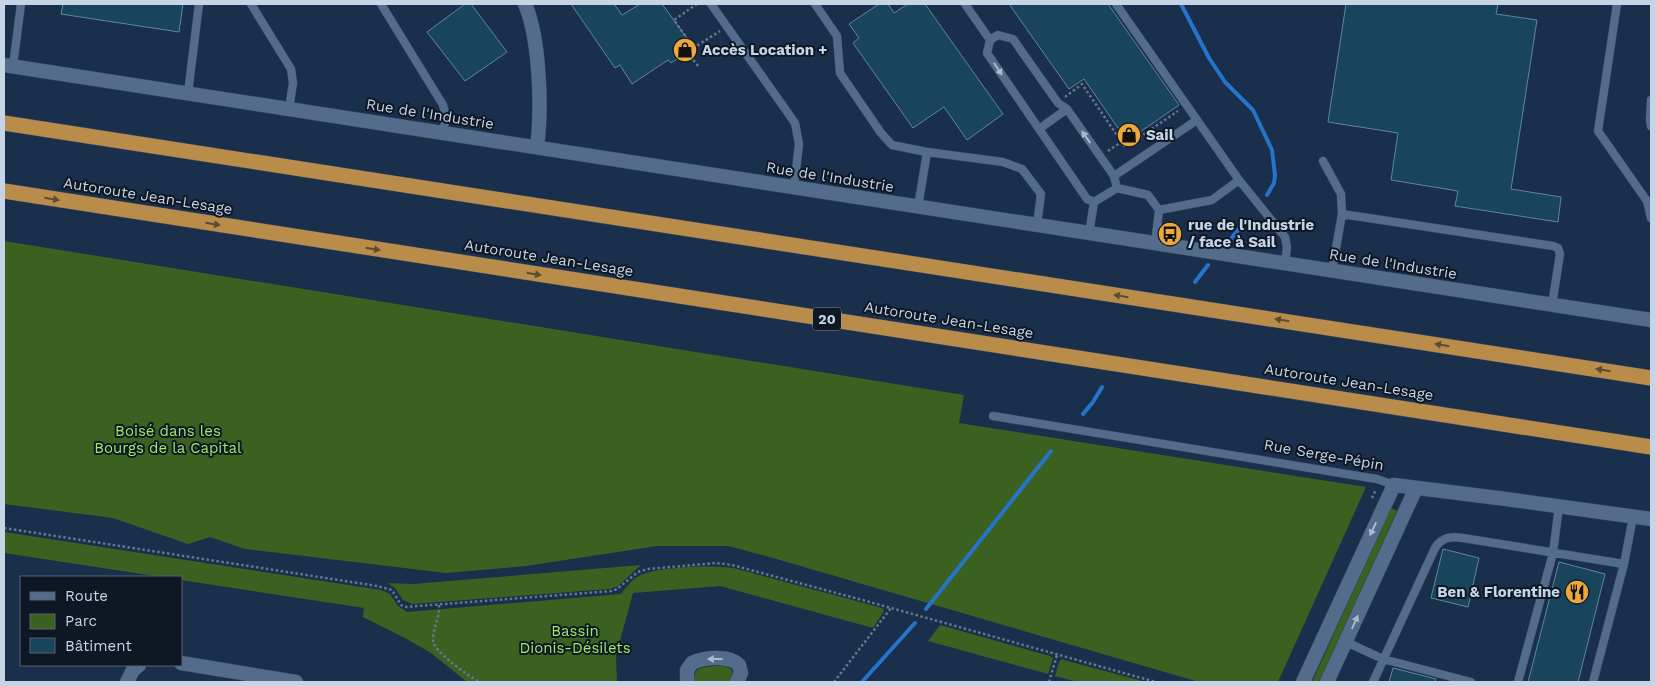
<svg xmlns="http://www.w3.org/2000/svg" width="1655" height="686" viewBox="0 0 1655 686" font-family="'Work Sans',sans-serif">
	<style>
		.green { fill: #3b6121 }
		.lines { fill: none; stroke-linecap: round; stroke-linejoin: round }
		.stream { stroke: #2573cb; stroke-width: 4 }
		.building { fill: #18455c; stroke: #5e879e }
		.service-casing { stroke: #3a4c63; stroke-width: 9 }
		.minor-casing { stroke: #3a4c63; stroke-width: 15 }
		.tertiary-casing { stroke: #3a4c63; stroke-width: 15 }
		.motorway-casing { stroke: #3a4c63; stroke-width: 16 }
		.path { stroke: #65778e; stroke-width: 2.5; stroke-dasharray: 2.5 2.5; stroke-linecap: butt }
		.service { stroke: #546c8b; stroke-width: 8 }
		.minor { stroke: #546c8b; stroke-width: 14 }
		.tertiary { stroke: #546c8b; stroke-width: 14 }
		.motorway { stroke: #ba8c49; stroke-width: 15 }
		.oneway { fill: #aabace }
		.oneway2 { fill: #5b4c35 }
		.labels { text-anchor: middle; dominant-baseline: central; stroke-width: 4; stroke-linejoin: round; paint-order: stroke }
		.shield { fill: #0e1724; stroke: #8f9bab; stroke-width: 1 }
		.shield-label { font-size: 14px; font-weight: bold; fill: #c6d4e5 }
		.poi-label { font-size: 15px; font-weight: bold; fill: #c6d4e5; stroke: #0e1724; text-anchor: start }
		.street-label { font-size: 15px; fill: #c6d4e5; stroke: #0e1724 }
		.park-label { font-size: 15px; fill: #9bec66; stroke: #0e1724 }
	</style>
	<rect width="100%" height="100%" fill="#1a2f4b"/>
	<path class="green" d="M4 241 964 395 959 423 1366 487 1278 682H1199L773 558 728 546H657L526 566 446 573 245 549 210 537 188 544 113 518 4 504Z
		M1391 508 1397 511 1319 682H1312Z
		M4 532 381 590 390 594 398 606 407 612 621 594C626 587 633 578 641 575 659 567 717 564 737 569L882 608 884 611 873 628 720 586 633 593 616 655 617 682H467L431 653 405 638 363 617 364 608 181 580V577H162L4 553Z
		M641 565 618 586 609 589 412 604 403 600 395 588 388 583 413 584Z
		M940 625 1050 656 1053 658 1048 674 928 641Z
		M1062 659 1064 660 1146 682H1078L1055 676 1059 662Z
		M715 666H725L731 669 733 673 730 682H694C694 666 701 668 715 666Z"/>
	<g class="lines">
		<path class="stream" d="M1181 4 1209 58 1225 82 1253 110 1272 150 1275 175 1274 183 1267 195
			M1230 240 1246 220
			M1195 282 1208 265
			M1083 414 1093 402 1102 387
			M926 609 1051 451
			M862 682 915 623"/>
	</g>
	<path class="building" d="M63 4H183L179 32 61 14Z
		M465 4H471L507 52 465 81 427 32Z
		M571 4H614L622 15 640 4H662L694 48 671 63 668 60 632 84 620 65 615 68Z
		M879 4H888L894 13 908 4H925L1003 114 967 140 944 107 913 128 853 43 859 38 849 24Z
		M1009 4H1108L1179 105 1127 141 1084 79 1069 89Z
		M1346 4H1498L1496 14 1537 20 1511 189 1561 197 1558 222 1455 206 1458 191 1391 180 1398 133 1328 122Z
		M1443 549 1479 558 1468 607 1431 598Z
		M1559 562 1605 574 1578 682H1528Z
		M1393 668 1436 679 1435 682H1389Z"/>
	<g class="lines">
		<g class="service-casing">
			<path id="service" d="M251 4 291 69 293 83 289 109
				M381 4 443 105 446 116 443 132
				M711 4 795 123 799 144 794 187
				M815 4 837 36 840 73 881 133 892 145 927 152
				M965 4 990 40
				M1116 4 1197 120
				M1617 4 1598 131 1647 201 1651 204
				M13 66 21 4
				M188 93 199 4
				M1651 100 1650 120 1651 126
				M1039 129 1067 109
				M1323 161 1341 194 1342 214
				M1114 176 1197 120 1239 180
				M1647 201 1651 218
				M1094 202 1087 199 987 53 990 40 998 35 1013 39 1058 103 1067 109 1114 176 1117 188
				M918 207 927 152 1003 162 1022 169 1041 194 1037 225
				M1159 210 1212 200 1239 180 1285 237 1287 247 1285 264
				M1089 234 1094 202 1117 188 1148 195 1159 210 1155 244
				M1332 271 1342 214 1553 246 1558 248 1560 254 1552 305
				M993 416 1377 479 1394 485
				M1346 642 1383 659 1471 682
				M1373 682 1435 548C1442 537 1451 536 1463 538L1624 564
				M1518 682 1553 553 1559 506
				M1593 682 1624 564 1633 517"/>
		</g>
		<g class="minor-casing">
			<path id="minor" d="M525 4C540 39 542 109 537 147
				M181 663 296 682
				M127 682 133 670 139 665
				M687 682V670L692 663C704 657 730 655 739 665L741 673 737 682"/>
		</g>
		<g class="tertiary-casing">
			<path id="tertiary" d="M4 65 1651 320
				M1303 682 1394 485 1506 499 1651 519
				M1327 682 1416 488"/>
		</g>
		<g class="motorway-casing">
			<path id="motorway" d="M4 123 1651 378
				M4 191 1651 447"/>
		</g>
		<path class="path" d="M694 48 674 20 697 4
			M698 66 687 52 720 31
			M1065 97 1082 84 1125 147 1178 111
			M1108 151 1126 139
			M1372 498 1376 489
			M4 528 377 586 392 590 401 605 405 607 612 591 617 589 638 572 648 569 716 563 732 565 866 601 1156 682
			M439 605C440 617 433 628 433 640 433 652 468 675 479 682
			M834 682 891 608
			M1049 682 1057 655"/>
		<use href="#service" class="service"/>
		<use href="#minor" class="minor"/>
		<use href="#tertiary" class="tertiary"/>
		<use href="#motorway" class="motorway"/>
	</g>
	<defs><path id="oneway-solid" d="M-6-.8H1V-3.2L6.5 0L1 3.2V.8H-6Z" transform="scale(1.25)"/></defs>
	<g class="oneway">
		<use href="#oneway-solid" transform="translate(998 69) rotate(56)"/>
		<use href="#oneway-solid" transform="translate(1086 137) rotate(-125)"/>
		<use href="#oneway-solid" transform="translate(1373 529) rotate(115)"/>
		<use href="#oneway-solid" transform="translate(1355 622) rotate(-66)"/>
		<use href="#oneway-solid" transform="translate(715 659) rotate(180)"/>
	</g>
	<g class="oneway2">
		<use href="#oneway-solid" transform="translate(52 199) rotate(9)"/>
		<use href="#oneway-solid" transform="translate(213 224) rotate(9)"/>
		<use href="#oneway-solid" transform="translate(373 249) rotate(9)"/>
		<use href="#oneway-solid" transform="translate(534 274) rotate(9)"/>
		<use href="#oneway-solid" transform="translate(1121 296) rotate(-171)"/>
		<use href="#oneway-solid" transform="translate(1282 320) rotate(-171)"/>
		<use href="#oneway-solid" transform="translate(1442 345) rotate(-171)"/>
		<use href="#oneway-solid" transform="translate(1603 370) rotate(-171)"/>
	</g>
	<defs>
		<g id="shop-disc" transform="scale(1.25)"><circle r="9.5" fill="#eda83b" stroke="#0e1724"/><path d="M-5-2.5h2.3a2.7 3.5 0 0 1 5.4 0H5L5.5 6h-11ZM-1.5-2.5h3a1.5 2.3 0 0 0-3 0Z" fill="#111"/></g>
		<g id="bus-disc" transform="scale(1.25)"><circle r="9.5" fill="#eda83b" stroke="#0e1724"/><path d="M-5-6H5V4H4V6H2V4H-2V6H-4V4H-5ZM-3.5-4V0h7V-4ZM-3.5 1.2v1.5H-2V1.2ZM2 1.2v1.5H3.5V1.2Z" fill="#111"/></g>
		<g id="restaurant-disc" transform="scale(1.25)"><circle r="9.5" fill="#eda83b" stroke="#0e1724"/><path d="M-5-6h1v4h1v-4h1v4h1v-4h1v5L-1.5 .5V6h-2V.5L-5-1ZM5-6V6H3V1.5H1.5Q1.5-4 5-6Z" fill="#111"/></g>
	</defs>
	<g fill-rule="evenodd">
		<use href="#shop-disc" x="685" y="50"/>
		<use href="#shop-disc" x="1129" y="135"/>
		<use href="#bus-disc" x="1170" y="234"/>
		<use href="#restaurant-disc" x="1577" y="592"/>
	</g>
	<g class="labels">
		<rect class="shield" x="813" y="307.5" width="28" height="23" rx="4"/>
		<g class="shield-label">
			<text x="827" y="319">20</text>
		</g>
		<g class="poi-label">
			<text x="702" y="50">Accès Location +</text>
			<text x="1146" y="135">Sail</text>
			<text x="1188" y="225">rue de l'Industrie<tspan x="1188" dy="17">/ face à Sail</tspan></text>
			<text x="1560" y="592" text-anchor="end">Ben &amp; Florentine</text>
		</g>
		<g class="street-label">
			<text transform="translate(430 114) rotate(9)">Rue de l'Industrie</text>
			<text transform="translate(830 177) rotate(9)">Rue de l'Industrie</text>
			<text transform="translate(148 196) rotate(9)">Autoroute Jean-Lesage</text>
			<text transform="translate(549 258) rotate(9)">Autoroute Jean-Lesage</text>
			<text transform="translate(1393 264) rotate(9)">Rue de l'Industrie</text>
			<text transform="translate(949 320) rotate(9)">Autoroute Jean-Lesage</text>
			<text transform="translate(1349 382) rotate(9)">Autoroute Jean-Lesage</text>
			<text transform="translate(1324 455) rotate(10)">Rue Serge-Pépin</text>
		</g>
		<g class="park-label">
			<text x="168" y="431">Boisé dans les<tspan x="168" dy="17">Bourgs de la Capital</tspan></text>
			<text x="575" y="631">Bassin<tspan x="575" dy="17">Dionis-Désilets</tspan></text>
		</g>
	</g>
	<rect width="1655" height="686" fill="none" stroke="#c6d4e5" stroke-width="10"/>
	<rect x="20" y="576" width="162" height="90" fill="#0e1724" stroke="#586371"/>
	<rect x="30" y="592" width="25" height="8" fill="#546c8b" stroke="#586371"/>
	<text x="65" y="601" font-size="15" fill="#c6d4e5">Route</text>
	<rect x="30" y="614" width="25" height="15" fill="#3b6121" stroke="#586371"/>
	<text x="65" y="626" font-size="15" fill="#c6d4e5">Parc</text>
	<rect x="30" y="638" width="25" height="15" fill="#18455c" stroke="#586371"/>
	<text x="65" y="651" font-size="15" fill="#c6d4e5">Bâtiment</text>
</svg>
